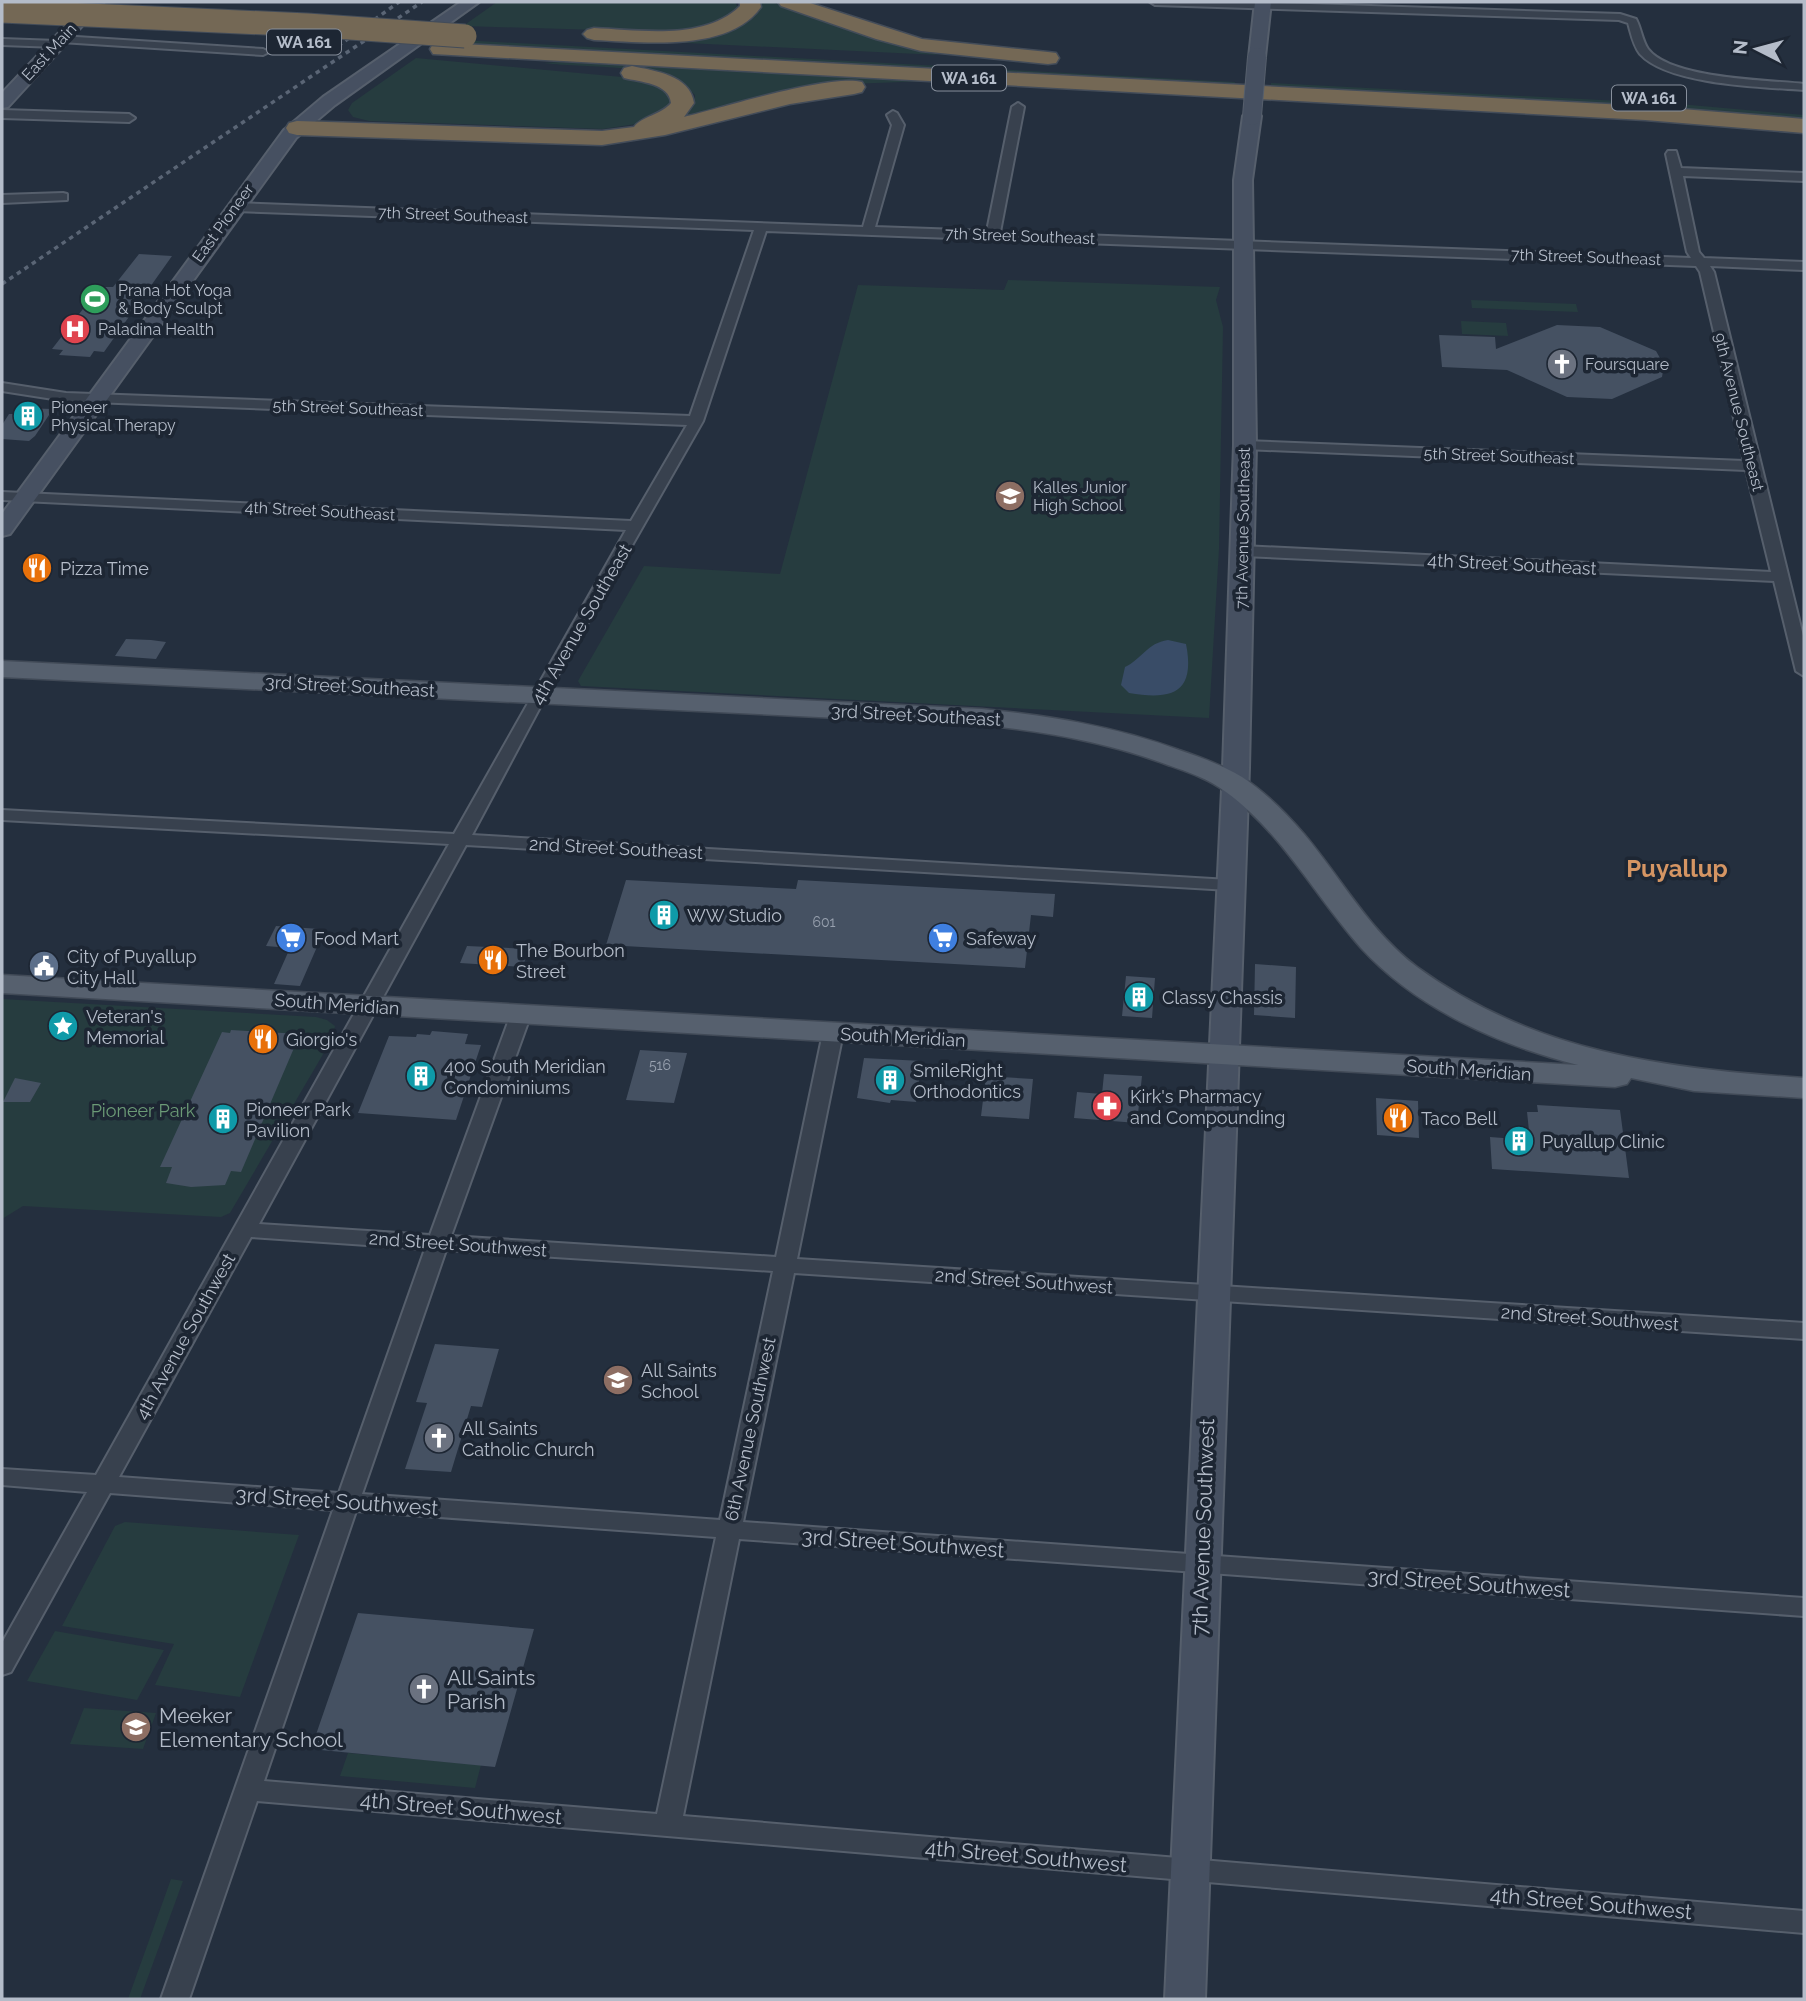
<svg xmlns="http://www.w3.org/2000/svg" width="1806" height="2001" viewBox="0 0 1806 2001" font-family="Raleway,sans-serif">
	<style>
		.green { fill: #263c3f }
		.water { fill: #394c67 }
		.building { fill: #455162 }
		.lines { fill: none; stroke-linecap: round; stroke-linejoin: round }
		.street-casing { stroke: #565f6c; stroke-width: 4 }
		.secondary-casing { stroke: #565f6c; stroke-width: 4 }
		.primary-casing { stroke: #414a57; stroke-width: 3 }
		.highway-casing { stroke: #434c59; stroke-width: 3 }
		.street { fill: #38414e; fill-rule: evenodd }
		.secondary { fill: #465061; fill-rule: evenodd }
		.primary { fill: #56606e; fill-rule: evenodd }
		.highway { fill: #746855; fill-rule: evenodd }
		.rail { stroke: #5a6575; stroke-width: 3.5; stroke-dasharray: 4.5 4.5; stroke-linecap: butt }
		.secondary-bridge-casing { stroke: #565f6c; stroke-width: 20; stroke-linecap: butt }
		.highway-bridge-casing { stroke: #434c59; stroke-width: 25; stroke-linecap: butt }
		.secondary-bridge { stroke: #465061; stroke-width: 18 }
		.highway-bridge { stroke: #746855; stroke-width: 23 }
		.labels { text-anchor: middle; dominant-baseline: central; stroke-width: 7; stroke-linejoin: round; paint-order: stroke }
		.number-label { font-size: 14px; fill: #98a1af }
		.shield { fill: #1d2633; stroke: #878f9c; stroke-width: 2 }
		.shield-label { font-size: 16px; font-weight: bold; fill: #b4bcc9 }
		.far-street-label { font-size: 16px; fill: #b4bcc9; stroke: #1d2633 }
		.far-poi-label { font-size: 16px; fill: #b4bcc9; stroke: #1d2633; text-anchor: start }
		.street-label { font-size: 18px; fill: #b4bcc9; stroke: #1d2633 }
		.poi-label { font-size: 18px; fill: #b4bcc9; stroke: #1d2633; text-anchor: start }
		.park-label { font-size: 18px; fill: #6b9a76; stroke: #1d2633 }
		.near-street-label { font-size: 21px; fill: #b4bcc9; stroke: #1d2633 }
		.near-poi-label { font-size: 21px; fill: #b4bcc9; stroke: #1d2633; text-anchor: start }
		.district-label { font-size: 24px; font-weight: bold; fill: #d59563; stroke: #1d2633 }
	</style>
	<rect width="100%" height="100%" fill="#242f3e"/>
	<path class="green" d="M497 2H735L738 8 736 13 703 28 665 32 463 26Z
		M757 2H772L883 42 939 55 603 39 730 31 748 22 758 12Z
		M460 40 1235 82 1234 87 450 47Z
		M416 58 622 77 656 85 671 97V103L668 109 643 123 603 129 369 121 353 117 348 110 352 103Z
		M559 62 928 81 850 84 675 122C686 114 695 109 695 95 665 61 587 69 544 63Z
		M1271 83 1679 104 1804 115V121L1270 90Z
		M1008 280 1220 287 1216 300 1223 327 1219 549 1209 718 581 686 578 681 644 566 780 574 858 285 1004 290Z
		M1471 300 1576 304 1578 312 1472 308Z
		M1461 321 1506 323 1508 336 1462 334Z
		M2 999 316 1017 327 1020 335 1026 332 1039 230 1213 221 1217 23 1206 2 1219Z
		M125 1522 299 1535 240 1697 155 1685 174 1644 62 1626 115 1526Z
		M55 1631 164 1650 137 1700 27 1681Z
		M84 1708 156 1713 143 1749 70 1744Z
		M348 1753 481 1765 475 1788 340 1776Z
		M171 1879 183 1881 140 1999H128Z"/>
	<path class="water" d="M1168 640 1186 644C1196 694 1171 700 1129 693L1121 685 1125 667C1142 659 1147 643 1168 640Z"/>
	<path class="building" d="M139 254 172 256 104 352 94 351 90 357 59 355 63 350 52 349 100 287H113Z
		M1557 325 1600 327 1656 351 1664 365 1662 377 1612 399 1567 397 1507 370 1442 367 1439 335 1495 337 1496 349Z
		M19 408 53 409 35 436 29 441 2 439V425L9 414H15Z
		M126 639 151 640 166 642 156 659 115 656Z
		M626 880 796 889 798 880 1055 894 1053 917 1031 915 1025 968 606 945Z
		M276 926 320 929 315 940H320L300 986 274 984 290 948 266 946Z
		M467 946 528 949 523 967 460 963Z
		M1255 964 1296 967 1295 1018 1254 1015Z
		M1126 976 1155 978 1152 1018 1122 1016Z
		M231 1030 300 1034 241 1172 231 1171 225 1185 191 1187 166 1183 172 1167H160L222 1032 230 1033Z
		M432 1031 468 1034 465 1044 481 1045 456 1120 358 1113 389 1036 416 1037 417 1034 430 1035Z
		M640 1050 687 1053 674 1103 626 1100Z
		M864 1058 922 1061 916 1102 891 1100 890 1103 857 1098Z
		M1104 1074 1142 1076 1137 1123 1074 1118 1077 1092 1102 1094Z
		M986 1076 1033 1079 1029 1119 981 1116Z
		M15 1078 41 1083 30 1102H3Z
		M1376 1098 1418 1101 1419 1138 1377 1135Z
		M1537 1105 1620 1110 1629 1178 1492 1169 1490 1137 1530 1140 1527 1112H1538Z
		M435 1344 499 1349 482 1407 471 1406 451 1472 405 1469 427 1403 416 1402Z
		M358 1613 534 1629 495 1767 311 1749Z"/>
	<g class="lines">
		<g class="street-casing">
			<path id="street" d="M1150 2H1248L1620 14 1636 19C1641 28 1642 40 1648 49 1671 79 1767 80 1804 84V90C1763 87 1668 85 1640 54 1633 45 1631 33 1628 23L1619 20 1155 5Z
				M61 36 263 49 269 52 263 55 61 42V46L57 47 2 45V39L57 41V37Z
				M1018 103 1024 107 1000 232 1691 258 1687 252 1666 154 1668 151H1676L1681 168 1804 173V181L1683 176 1699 252 1704 258 1804 262V270L1710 266 1714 272 1804 640V676L1796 671 1774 581 1243 556 1235 551 1243 546 1771 572 1746 470 1245 449 1238 445 1245 441 1744 461 1700 272 1696 266 766 231 703 421 546 696 472 835 1229 880 1238 885 1229 890 466 845 259 1224 430 1235 511 1014 521 1008 531 1014 451 1236 776 1257 823 1033 826 1029H840L843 1033 797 1259 1804 1323V1339L794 1273 743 1522 1804 1598V1616L739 1539 683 1816 1804 1911V1933L257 1801 189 1999H161L333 1510 110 1493 11 1672 2 1675V1643L87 1492 2 1485V1469L96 1475 449 844 2 820V810L454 834 626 530 2 500V492L631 521 687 425 66 401 2 391V383L66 393 690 416 754 230 235 211 229 207 235 203 863 227 892 125 887 115 893 111 897 113 904 125 875 227 987 231 1012 107ZM251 1237 425 1249 339 1493 119 1477ZM446 1250 773 1271 720 1520 362 1494ZM356 1511 716 1537 657 1814 264 1781Z
				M2 110 129 114 135 118 129 122 2 118Z
				M63 193 67 194V200L2 203V195Z"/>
		</g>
		<g class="secondary-casing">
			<path id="secondary" d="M88 2H104L8 107 2 108V93Z
				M461 2H479L335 105 296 138 10 534 2 536V514L284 130 323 97Z
				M1255 2H1271L1265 57 1257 62 1249 57Z
				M1252 111 1261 116 1252 180 1256 445 1249 768 1205 1999H1165L1223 768 1234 445V180L1243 116Z"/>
		</g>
		<g class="primary-casing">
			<path id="primary" d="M2 661 982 709C1050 716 1114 726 1179 750 1200 757 1222 765 1242 777 1265 792 1286 813 1304 834 1341 878 1371 933 1417 967 1535 1053 1664 1068 1804 1078V1098L1694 1091 1631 1078 1627 1084 1615 1087 2 993V975L1578 1065C1499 1045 1417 1009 1361 948 1315 896 1283 834 1226 792 1209 779 1188 772 1168 765 1107 742 1047 732 982 725L2 677Z"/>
		</g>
		<g class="highway-casing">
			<path id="highway" d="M740 2H760L761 7C729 53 643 42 594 40L587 38 583 34 587 30 594 28C640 30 704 41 740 6Z
				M778 2H807L922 39 1048 52 1056 53 1059 58 1056 63 1048 64 921 51 876 39 781 6Z
				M441 43 1645 106 1804 119V133L1645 120 433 54 430 49 433 44Z
				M632 66C655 71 690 75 694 103L684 117C722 108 829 74 862 82L865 87 862 92 854 94 790 104 665 135 602 145 297 135 289 133 286 128 289 123 297 121 602 131 634 127C642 116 661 115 671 103 669 83 640 82 624 78L621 73 624 68Z"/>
		</g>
		<use href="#street" class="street"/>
		<use href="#secondary" class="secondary"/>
		<use href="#primary" class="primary"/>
		<use href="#highway" class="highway"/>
		<path class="rail" d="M338 46 399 2
			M2 284 422 2"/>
		<g class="secondary-bridge-casing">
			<path id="secondary-bridge" d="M1252 116 1257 57"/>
		</g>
		<g class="highway-bridge-casing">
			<path id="highway-bridge" d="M2 11 307 25 465 36"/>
		</g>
		<use href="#secondary-bridge" class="secondary-bridge"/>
		<use href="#highway-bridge" class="highway-bridge"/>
	</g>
	<defs>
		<g id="stadium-disc" transform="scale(1.575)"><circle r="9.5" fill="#2e9e5b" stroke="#1d2633"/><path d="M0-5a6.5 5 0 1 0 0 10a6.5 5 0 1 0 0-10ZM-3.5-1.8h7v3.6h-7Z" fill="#fff"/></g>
		<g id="hospital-disc" transform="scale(1.575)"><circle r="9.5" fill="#e0444e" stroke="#1d2633"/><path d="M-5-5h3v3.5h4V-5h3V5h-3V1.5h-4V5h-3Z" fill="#fff"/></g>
		<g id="church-disc" transform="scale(1.575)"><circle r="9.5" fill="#6b7280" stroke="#1d2633"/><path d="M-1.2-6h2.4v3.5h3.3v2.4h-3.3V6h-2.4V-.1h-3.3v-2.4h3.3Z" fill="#fff"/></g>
		<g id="building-disc" transform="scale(1.575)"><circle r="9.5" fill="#0f9aa8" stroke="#1d2633"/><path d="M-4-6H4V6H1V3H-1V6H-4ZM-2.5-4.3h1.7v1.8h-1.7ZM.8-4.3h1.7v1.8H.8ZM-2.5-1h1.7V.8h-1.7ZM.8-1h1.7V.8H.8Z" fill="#fff"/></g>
		<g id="school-disc" transform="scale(1.575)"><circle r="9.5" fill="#8d6e63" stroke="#1d2633"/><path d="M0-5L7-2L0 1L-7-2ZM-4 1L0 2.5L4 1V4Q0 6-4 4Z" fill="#fff"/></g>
		<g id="restaurant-disc" transform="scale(1.575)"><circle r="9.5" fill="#e8710a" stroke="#1d2633"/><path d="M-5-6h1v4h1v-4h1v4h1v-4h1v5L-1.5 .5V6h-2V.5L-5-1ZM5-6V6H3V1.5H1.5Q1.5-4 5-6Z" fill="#fff"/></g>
		<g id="supermarket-disc" transform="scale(1.575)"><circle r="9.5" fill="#3f7fe0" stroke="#1d2633"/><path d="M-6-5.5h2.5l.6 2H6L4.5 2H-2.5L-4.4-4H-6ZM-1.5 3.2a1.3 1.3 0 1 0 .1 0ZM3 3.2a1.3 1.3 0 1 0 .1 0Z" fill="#fff"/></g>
		<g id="civic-disc" transform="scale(1.575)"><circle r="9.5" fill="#5c6f8a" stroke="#1d2633"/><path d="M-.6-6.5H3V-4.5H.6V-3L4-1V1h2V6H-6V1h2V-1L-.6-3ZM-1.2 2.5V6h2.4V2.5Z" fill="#fff"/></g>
		<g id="sight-disc" transform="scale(1.575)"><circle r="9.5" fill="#0f9aa8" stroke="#1d2633"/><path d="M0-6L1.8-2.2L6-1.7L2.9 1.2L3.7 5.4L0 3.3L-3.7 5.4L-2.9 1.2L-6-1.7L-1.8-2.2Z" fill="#fff"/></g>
		<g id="pharmacy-disc" transform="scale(1.575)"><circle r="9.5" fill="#e0444e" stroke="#1d2633"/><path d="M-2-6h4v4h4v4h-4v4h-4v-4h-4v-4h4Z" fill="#fff"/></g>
	</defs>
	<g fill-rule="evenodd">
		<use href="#stadium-disc" x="95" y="299"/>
		<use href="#hospital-disc" x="75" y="329"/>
		<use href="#church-disc" x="1562" y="364"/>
		<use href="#building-disc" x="28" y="416"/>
		<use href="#school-disc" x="1010" y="496"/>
		<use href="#restaurant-disc" x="37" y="568"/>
		<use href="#building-disc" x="664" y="915"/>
		<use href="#supermarket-disc" x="291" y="938"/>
		<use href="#supermarket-disc" x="943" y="938"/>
		<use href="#restaurant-disc" x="493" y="960"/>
		<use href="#civic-disc" x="44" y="966"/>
		<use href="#building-disc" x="1139" y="997"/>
		<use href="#sight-disc" x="63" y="1026"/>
		<use href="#restaurant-disc" x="263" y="1039"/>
		<use href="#building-disc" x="421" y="1076"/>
		<use href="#building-disc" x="890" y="1080"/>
		<use href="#pharmacy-disc" x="1107" y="1106"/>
		<use href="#restaurant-disc" x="1398" y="1118"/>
		<use href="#building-disc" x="223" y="1119"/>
		<use href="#building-disc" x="1519" y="1141"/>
		<use href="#school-disc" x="618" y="1380"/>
		<use href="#church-disc" x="439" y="1438"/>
		<use href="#church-disc" x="424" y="1689"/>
		<use href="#school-disc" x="136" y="1727"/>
	</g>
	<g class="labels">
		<g class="number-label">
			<text x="824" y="922">601</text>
			<text x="660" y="1065">516</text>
		</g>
		<g class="shield">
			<rect x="267" y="29.5" width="74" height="25" rx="5"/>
			<rect x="932" y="65.5" width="74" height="25" rx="5"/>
			<rect x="1612" y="85.5" width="74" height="25" rx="5"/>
		</g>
		<g class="shield-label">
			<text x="304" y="42">WA 161</text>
			<text x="969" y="78">WA 161</text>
			<text x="1649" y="98">WA 161</text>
		</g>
		<g class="far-street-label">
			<text transform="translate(49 52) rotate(-47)">East Main</text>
			<text transform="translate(453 215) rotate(2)">7th Street Southeast</text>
			<text transform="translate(223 223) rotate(-54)">East Pioneer</text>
			<text transform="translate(1020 236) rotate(2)">7th Street Southeast</text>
			<text transform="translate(1586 257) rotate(2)">7th Street Southeast</text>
			<text transform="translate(348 408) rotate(2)">5th Street Southeast</text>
			<text transform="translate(1739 412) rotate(76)">9th Avenue Southeast</text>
			<text transform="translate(1499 456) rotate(2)">5th Street Southeast</text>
			<text transform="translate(320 511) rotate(3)">4th Street Southeast</text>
			<text transform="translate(1243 528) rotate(-89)">7th Avenue Southeast</text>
		</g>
		<g class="far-poi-label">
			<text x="118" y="290">Prana Hot Yoga<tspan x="118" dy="18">&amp; Body Sculpt</tspan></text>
			<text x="98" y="329">Paladina Health</text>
			<text x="1585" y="364">Foursquare</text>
			<text x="51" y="407">Pioneer<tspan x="51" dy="18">Physical Therapy</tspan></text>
			<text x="1033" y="487">Kalles Junior<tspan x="1033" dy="18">High School</tspan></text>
		</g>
		<g class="street-label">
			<text transform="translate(1512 564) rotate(3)">4th Street Southeast</text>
			<text transform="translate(581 624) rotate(-60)">4th Avenue Southeast</text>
			<text transform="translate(350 686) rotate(3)">3rd Street Southeast</text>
			<text transform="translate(916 715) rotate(3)">3rd Street Southeast</text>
			<text transform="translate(616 848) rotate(3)">2nd Street Southeast</text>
			<text transform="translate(337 1004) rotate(4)">South Meridian</text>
			<text transform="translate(903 1037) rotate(3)">South Meridian</text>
			<text transform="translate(1469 1070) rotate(4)">South Meridian</text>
			<text transform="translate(458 1244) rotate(4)">2nd Street Southwest</text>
			<text transform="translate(1024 1281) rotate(4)">2nd Street Southwest</text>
			<text transform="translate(1590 1318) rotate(4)">2nd Street Southwest</text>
			<text transform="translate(185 1336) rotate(-61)">4th Avenue Southwest</text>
			<text transform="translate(750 1429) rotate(-78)">6th Avenue Southwest</text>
		</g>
		<g class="poi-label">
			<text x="60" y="568">Pizza Time</text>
			<text x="687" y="915">WW Studio</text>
			<text x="314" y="938">Food Mart</text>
			<text x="966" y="938">Safeway</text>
			<text x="516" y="950">The Bourbon<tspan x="516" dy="21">Street</tspan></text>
			<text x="67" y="956">City of Puyallup<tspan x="67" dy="21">City Hall</tspan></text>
			<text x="1162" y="997">Classy Chassis</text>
			<text x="86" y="1016">Veteran's<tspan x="86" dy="21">Memorial</tspan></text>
			<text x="286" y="1039">Giorgio's</text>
			<text x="444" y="1066">400 South Meridian<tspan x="444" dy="21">Condominiums</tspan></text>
			<text x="913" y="1070">SmileRight<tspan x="913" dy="21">Orthodontics</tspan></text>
			<text x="1130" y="1096">Kirk's Pharmacy<tspan x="1130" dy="21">and Compounding</tspan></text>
			<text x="246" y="1109">Pioneer Park<tspan x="246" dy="21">Pavilion</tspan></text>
			<text x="1421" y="1118">Taco Bell</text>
			<text x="1542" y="1141">Puyallup Clinic</text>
			<text x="641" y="1370">All Saints<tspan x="641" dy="21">School</tspan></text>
			<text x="462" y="1428">All Saints<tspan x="462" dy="21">Catholic Church</tspan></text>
		</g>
		<g class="park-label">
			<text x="143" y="1110">Pioneer Park</text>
		</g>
		<g class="near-street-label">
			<text transform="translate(337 1501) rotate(4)">3rd Street Southwest</text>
			<text transform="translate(1203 1527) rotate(-88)">7th Avenue Southwest</text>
			<text transform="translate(903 1543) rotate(4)">3rd Street Southwest</text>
			<text transform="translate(1469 1583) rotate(4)">3rd Street Southwest</text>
			<text transform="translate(461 1808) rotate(5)">4th Street Southwest</text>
			<text transform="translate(1026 1856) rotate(5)">4th Street Southwest</text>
			<text transform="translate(1591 1903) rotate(5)">4th Street Southwest</text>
		</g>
		<g class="near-poi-label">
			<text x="447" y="1677">All Saints<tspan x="447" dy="24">Parish</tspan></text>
			<text x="159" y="1715">Meeker<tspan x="159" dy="24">Elementary School</tspan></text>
		</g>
		<g class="district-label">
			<text x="1677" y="868">Puyallup</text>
		</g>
	</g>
	<rect width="1806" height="2001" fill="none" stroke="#b4bcc9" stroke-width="7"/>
	<g transform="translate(1757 49) rotate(276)" stroke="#1d2633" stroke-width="5" paint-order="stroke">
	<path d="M0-5L12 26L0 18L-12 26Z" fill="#b4bcc9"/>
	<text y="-10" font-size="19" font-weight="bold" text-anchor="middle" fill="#b4bcc9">N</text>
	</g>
</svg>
